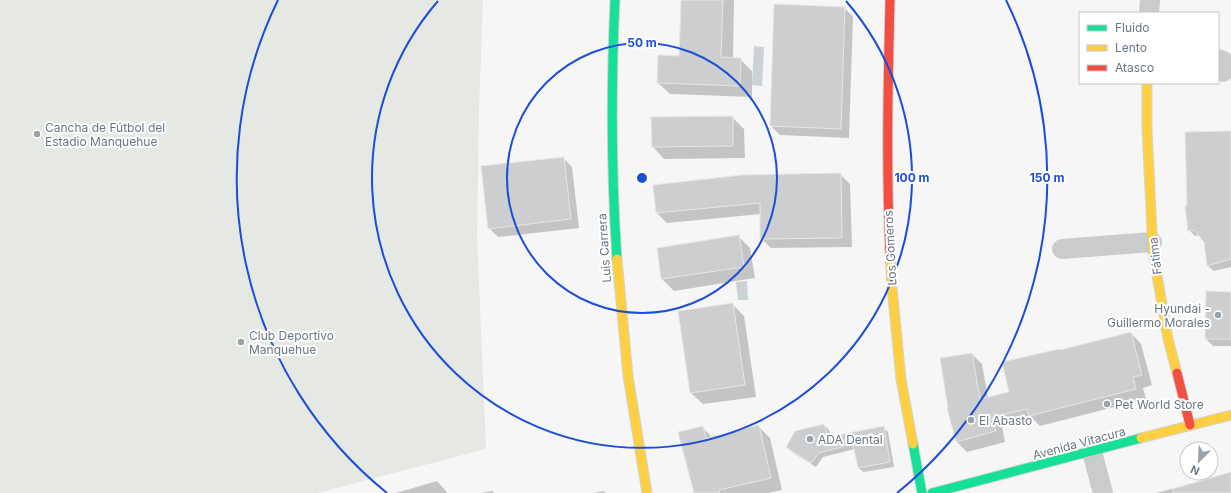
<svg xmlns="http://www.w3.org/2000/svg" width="1231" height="493" viewBox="0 0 1231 493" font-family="Inter,sans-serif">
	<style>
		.green { fill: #e5e8e3 }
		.water { fill: #cbd2d5 }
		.shadow { fill: #0003 }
		.building { fill: #cdcecf; stroke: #e6e6e6 }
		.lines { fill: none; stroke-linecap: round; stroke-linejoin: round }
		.fast-casing { stroke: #d3d4d4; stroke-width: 11 }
		.slow-casing { stroke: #d3d4d4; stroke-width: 11 }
		.jam-casing { stroke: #d3d4d4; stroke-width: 11 }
		.street { stroke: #c9cbcc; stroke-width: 20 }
		.fast { stroke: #16e098; stroke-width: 9 }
		.slow { stroke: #ffcf43; stroke-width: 9 }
		.jam { stroke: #f24e42; stroke-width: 9 }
		.ring { fill: none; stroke: #1d4ed8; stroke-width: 2 }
		.poi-dot { fill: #9aa3ab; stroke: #fff; stroke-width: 1.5 }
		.labels { text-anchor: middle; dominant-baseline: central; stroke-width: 4; stroke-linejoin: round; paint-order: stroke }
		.poi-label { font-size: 12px; fill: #697783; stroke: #fff; text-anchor: start }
		.street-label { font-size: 12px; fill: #697783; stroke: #fff }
		.centre { fill: #1d4ed8; stroke: #fff; stroke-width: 2 }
		.ring-label { font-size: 12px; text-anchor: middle; font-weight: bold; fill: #1d4ed8; stroke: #fff; stroke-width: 4; stroke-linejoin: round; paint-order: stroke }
	</style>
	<rect width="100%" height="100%" fill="#f6f6f6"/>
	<path class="green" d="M0 0H483L479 110 477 235 486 449 317 493H0Z"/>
	<path class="water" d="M754 46 764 47 762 86 752 85Z
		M747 281 748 300H738L736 282Z"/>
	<path class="shadow" d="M682 0H734L733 59H740L752 71V97L670 94 658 83 680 57Z
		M775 5 844 8 853 16 849 138 780 135 771 126Z
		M732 117 744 129 745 158 664 159 653 147 652 118Z
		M1231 132V267L1214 271 1208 266 1205 241 1200 235 1195 236 1189 230 1188 206Z
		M563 158 572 167 579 228 498 237 489 228Z
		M840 174 850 184 852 247 771 248 761 238V214L667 223 657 213Z
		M739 237 750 248 755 278 674 291 662 279 658 248Z
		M1231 293V346H1213L1206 339Z
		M732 304 744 316 756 397 703 404 691 393Z
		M1131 333 1141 344 1152 385 1143 388 1146 399 1040 426 1034 420 1002 427 1005 442 967 452 957 442 972 354 982 364 988 398 1010 392 1060 351Z
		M824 425 829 430 831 437 883 427 888 432 894 467 863 472 859 468 855 449 823 457 816 467 792 452 787 447Z
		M758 426 770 438 782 490 768 493H695L702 427 712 437Z
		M1231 473V493H1156Z
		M437 481 446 491 447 493H396Z
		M492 491 494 493H481Z
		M603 491 606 493H593Z"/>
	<path class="building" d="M681 0H723L721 57 741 58 740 86 657 83 658 55 679 56Z
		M774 4 845 7 841 129 770 126Z
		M733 116V146L652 147 651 117Z
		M1231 131V259L1207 266 1204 242 1194 230 1188 231 1185 206 1187 205 1185 132Z
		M564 157 571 219 488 229 481 166Z
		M841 173 842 238 760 239V203L656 213 653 185 742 175Z
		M739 235 744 267 661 279 657 248Z
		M1206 291 1231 292V339H1205Z
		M733 303 745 385 690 393 678 311Z
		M1131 332 1142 375 1133 377 1136 389 1029 416 1027 409 992 417 996 431 956 442 947 408H948L940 358 972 353 980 399 1009 392 1002 362 1059 349 1060 350Z
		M824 424 828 437 884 426 890 462 858 468 853 444 819 453 811 463 786 447 795 431Z
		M759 425 771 478 719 490 720 493H694L678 432 703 426 706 438Z
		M1231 472V493H1173L1172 489Z"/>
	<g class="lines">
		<g class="fast-casing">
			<path id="fast" d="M615 0C611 86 611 172 617 259
				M913 444 922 493
				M932 493 1141 438"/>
		</g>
		<g class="slow-casing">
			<path id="slow" d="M1147 83V128L1153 252 1168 339 1177 373
				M890 251 892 288 901 379 913 444
				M617 259 628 376 647 493
				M1141 438 1231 415"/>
		</g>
		<g class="jam-casing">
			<path id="jam" d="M890 0C888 84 886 167 890 251
				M1177 373 1190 425"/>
		</g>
		<path class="street" d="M1149 13 1150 0
			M1218 59 1223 61V72
			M1062 249 1152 242
			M1092 452 1103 493"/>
		<use href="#fast" class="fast"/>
		<use href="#slow" class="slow"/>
		<use href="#jam" class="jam"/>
	</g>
	<g class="ring">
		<circle cx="642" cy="178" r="135"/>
		<path d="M846 1A270 270 0 1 1 438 1"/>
		<path d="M387 493A405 405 0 0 1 278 0M1006 0A405 405 0 0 1 897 493"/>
	</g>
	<g class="poi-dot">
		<circle cx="37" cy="134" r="4"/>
		<circle cx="1218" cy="315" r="4"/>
		<circle cx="241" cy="342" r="4"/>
		<circle cx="1107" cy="404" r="4"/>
		<circle cx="971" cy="420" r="4"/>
		<circle cx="810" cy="439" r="4"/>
	</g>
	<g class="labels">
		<g class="poi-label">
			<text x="45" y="127">Cancha de Fútbol del<tspan x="45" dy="14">Estadio Manquehue</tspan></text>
			<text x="1210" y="308" text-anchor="end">Hyundai -<tspan x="1210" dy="14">Guillermo Morales</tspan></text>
			<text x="249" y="335">Club Deportivo<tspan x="249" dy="14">Manquehue</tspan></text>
			<text x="1115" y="404">Pet World Store</text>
			<text x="979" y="420">El Abasto</text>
			<text x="818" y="439">ADA Dental</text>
		</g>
		<g class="street-label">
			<text transform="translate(604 248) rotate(-94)">Luis Carrera</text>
			<text transform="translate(890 248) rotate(-93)">Los Gomeros</text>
			<text transform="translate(1155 256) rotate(-97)">Fátima</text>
			<text transform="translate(1079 443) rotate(-15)">Avenida Vitacura</text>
		</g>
	</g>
	<circle cx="642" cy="178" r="6" class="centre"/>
	<g class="ring-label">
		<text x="642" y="47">50 m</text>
		<text x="912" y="182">100 m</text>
		<text x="1047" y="182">150 m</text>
	</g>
	<rect x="1079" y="12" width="140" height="72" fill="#ffffff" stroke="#c3c9cd"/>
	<rect x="1087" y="25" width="20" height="6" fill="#16e098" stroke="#c3c9cd"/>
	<text x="1115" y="32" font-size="12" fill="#697783">Fluido</text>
	<rect x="1087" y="45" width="20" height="6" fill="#ffcf43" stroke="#c3c9cd"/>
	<text x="1115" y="52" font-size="12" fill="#697783">Lento</text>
	<rect x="1087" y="65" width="20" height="6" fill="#f24e42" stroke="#c3c9cd"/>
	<text x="1115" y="72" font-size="12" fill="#697783">Atasco</text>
	<g transform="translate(1199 461) rotate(204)"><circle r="19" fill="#ffffff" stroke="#c3c9cd"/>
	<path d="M0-3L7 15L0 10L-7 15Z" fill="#9aa3ab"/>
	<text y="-6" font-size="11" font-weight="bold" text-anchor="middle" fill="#697783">N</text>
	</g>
</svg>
